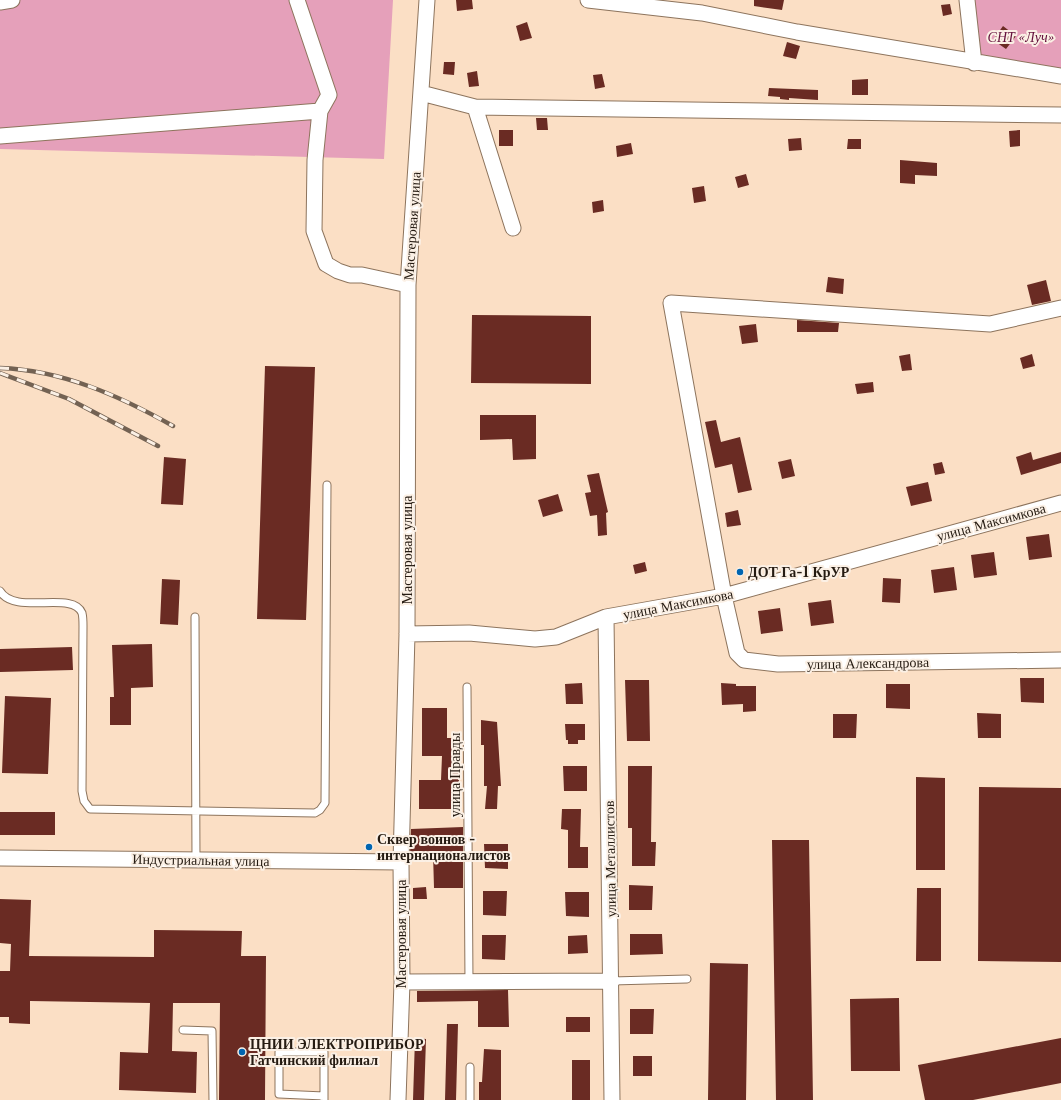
<svg xmlns="http://www.w3.org/2000/svg" width="1061" height="1100" viewBox="0 0 1061 1100" font-family="'Libre Baskerville',serif">
	<style>
		.green { fill: #e5a0ba }
		.building { fill: #6a2b23 }
		.lines { fill: none; stroke-linecap: round; stroke-linejoin: round }
		.service-casing { stroke: #8d745d; stroke-width: 9 }
		.minor-casing { stroke: #8d745d; stroke-width: 17 }
		.service { stroke: #fff; stroke-width: 7 }
		.minor { stroke: #fff; stroke-width: 15 }
		.rail-casing { stroke: #736253; stroke-width: 4.5 }
		.rail { stroke: #fbf0e5; stroke-width: 3; stroke-dasharray: 9; stroke-linecap: butt }
		.poi-dot { fill: #0065b1; stroke: #fbf0e5; stroke-width: 1.5 }
		.labels { text-anchor: middle; dominant-baseline: central; stroke-width: 4; stroke-linejoin: round; paint-order: stroke }
		.park-label { font-size: 14px; font-style: italic; fill: #630f3b; stroke: #fbf0e5 }
		.street-label { font-size: 14px; fill: #251b12; stroke: #fbf0e5 }
		.poi-label { font-size: 14px; font-weight: bold; fill: #251b12; stroke: #fbf0e5; text-anchor: start }
	</style>
	<rect width="100%" height="100%" fill="#fbdfc5"/>
	<path class="green" d="M0 0H393L384 159 0 149Z
		M964 0H1061V81L971 67Z"/>
	<path class="building" d="M456 0H472L473 9 457 11Z
		M754 0H784L782 10 754 6Z
		M950 4 952 14 943 16 941 5Z
		M527 22 532 38 520 41 516 26Z
		M1003 26 1016 36 1006 49 993 40Z
		M787 42 800 46 796 59 783 56Z
		M444 62H455L454 75 443 74Z
		M477 71 479 86 469 87 467 73Z
		M602 74 605 87 595 89 593 75Z
		M868 79V95H852V80Z
		M769 88 818 90V100L789 98V100L780 99V97L768 96Z
		M536 118H547L548 130H537Z
		M499 130H513V146H499Z
		M1020 130V146L1010 147 1009 131Z
		M801 138 802 150 789 151 788 139Z
		M848 139H861V149H847Z
		M631 143 633 154 617 157 616 146Z
		M900 160 937 163V176L915 175V184L900 183Z
		M746 174 749 185 738 188 735 177Z
		M704 186 706 201 694 203 692 188Z
		M603 200 604 211 593 213 592 202Z
		M828 277 844 279 843 294 826 292Z
		M1046 280 1051 301 1032 305 1027 285Z
		M472 315 591 316V384L471 383Z
		M797 320 839 323 838 332H797Z
		M756 324 758 342 742 344 739 326Z
		M910 354 912 370 902 371 899 356Z
		M1032 354 1035 366 1023 369 1020 358Z
		M265 366 315 367 306 620 257 619Z
		M873 382 874 392 857 394 855 384Z
		M480 415H536V459L513 460 512 439 480 440Z
		M716 420 721 442 740 437 752 490 738 493 732 464 715 468 705 422Z
		M1031 452 1033 460 1061 452V463L1021 475 1016 457Z
		M164 457 186 459 183 505 161 504Z
		M791 459 795 476 782 479 778 462Z
		M942 462 945 473 935 475 933 464Z
		M599 473 608 512 606 513 607 535 598 536 597 515 590 516 585 493 591 492 587 475Z
		M928 482 932 501 911 506 906 487Z
		M558 494 563 511 543 517 538 500Z
		M738 510 741 525 727 527 725 513Z
		M1049 534 1052 557 1029 560 1026 537Z
		M994 552 997 575 974 578 971 555Z
		M645 562 647 571 635 574 633 565Z
		M954 567 957 590 934 593 931 570Z
		M883 578 901 579 900 603 882 602Z
		M162 579 180 580 178 625 160 624Z
		M831 600 834 623 811 626 808 603Z
		M780 608 783 631 761 634 758 611Z
		M152 644 153 687 131 688V725H110V697H114L112 645Z
		M72 647 73 670 0 672V649Z
		M1020 678H1044V703L1021 702Z
		M625 680H649L650 741H627Z
		M582 683 583 704H566L565 684Z
		M721 683 736 684V686H756V711L743 712V704L722 705Z
		M886 684H910V709L886 708Z
		M5 696 51 698 48 774 2 773Z
		M422 708H447V738H459V809H419V780H441L442 756H422Z
		M977 713 1001 714V738H978Z
		M833 714H857L856 738H833Z
		M481 720 497 722 501 786H498L497 809H485L487 786H484V745H481Z
		M565 724H585V740H578V744H568V740H566Z
		M563 766H587V791H564Z
		M628 766H652L651 842H656L655 866H632V828H628Z
		M916 777 945 778V870H916Z
		M979 787 1061 788V962L978 961Z
		M562 809H581L580 847H588V868H568V830L561 829Z
		M0 812H55V835H0Z
		M463 827V888H434L433 853 410 854 411 829Z
		M772 840H809L813 1100H776Z
		M484 844H508V869L485 868Z
		M629 885 653 886 652 910H629Z
		M426 887 427 899H413V888Z
		M917 888H941V961H916Z
		M483 891H507L506 916 483 915Z
		M565 892H589V917L566 916Z
		M0 899 31 900 29 956 154 957V930L242 931 241 956H266L265 1100H219L220 1003H173L172 1051 197 1052 196 1093 119 1090 120 1052 148 1053 150 1003 30 1001V1024L9 1023V1017H0V971H10L11 944 0 943Z
		M630 934H662L663 954 630 955Z
		M482 935H506L505 960 482 959Z
		M587 935 588 953 568 954V936Z
		M710 963 748 964 746 1100H708Z
		M508 990 509 1027H478V1001L417 1002V991Z
		M899 998 900 1071H851L850 999Z
		M630 1009H654L653 1034H630Z
		M566 1017H590V1032H566Z
		M447 1024H458L456 1100H445Z
		M415 1038 426 1039 424 1100H413Z
		M1061 1038V1083L973 1100H925L918 1065Z
		M484 1049 501 1050V1100H479V1082H482Z
		M633 1056H652V1076H633Z
		M572 1060H590V1100H572Z"/>
	<g class="lines">
		<g class="service-casing">
			<path id="service" d="M0 591C15 616 73 590 82 613 83 617 83 622 83 626L82 791 84 801 90 809 315 813 320 810 325 803 327 485
				M195 617 196 860
				M467 687 469 982
				M612 981 687 979
				M183 1030 212 1031 213 1100
				M470 1067V1100
				M324 1100V1052H279V1094L324 1096"/>
		</g>
		<g class="minor-casing">
			<path id="minor" d="M588 0 702 13 797 32 1061 76
				M967 0 974 63
				M0 2 12 0
				M421 93 475 107
				M320 111 315 160 314 231 326 264 338 271 350 275H362L408 285
				M0 136 320 111 329 95 297 0
				M513 228 475 107 1061 115
				M1061 308 990 324 671 303 724 596 737 653 744 660 778 664 1061 660
				M606 617 612 1100
				M407 634 469 633 535 639 556 637 606 617 724 596 1061 503
				M0 858 401 862
				M402 982 612 981
				M398 1100 402 982 401 862 407 634 408 285 427 0"/>
		</g>
		<use href="#service" class="service"/>
		<use href="#minor" class="minor"/>
		<g class="rail-casing">
			<path id="rail" d="M0 368C62 370 120 396 173 426
				M0 373 69 399 158 446"/>
		</g>
		<use href="#rail" class="rail"/>
	</g>
	<g class="poi-dot">
		<circle cx="740" cy="572" r="4"/>
		<circle cx="369" cy="847" r="4"/>
		<circle cx="242" cy="1052" r="4"/>
	</g>
	<g class="labels">
		<g class="park-label">
			<text x="1021" y="37">СНТ «Луч»</text>
		</g>
		<g class="street-label">
			<text transform="translate(412 226) rotate(-86)">Мастеровая улица</text>
			<text transform="translate(991 522) rotate(-15)">улица Максимкова</text>
			<text transform="translate(407 550) rotate(-90)">Мастеровая улица</text>
			<text transform="translate(678 604) rotate(-11)">улица Максимкова</text>
			<text transform="translate(868 663) rotate(-1)">улица Александрова</text>
			<text transform="translate(455 775) rotate(-90)">улица Правды</text>
			<text transform="translate(610 859) rotate(-91)">улица Металлистов</text>
			<text transform="translate(201 860) rotate(1)">Индустриальная улица</text>
			<text transform="translate(401 934) rotate(-90)">Мастеровая улица</text>
		</g>
		<g class="poi-label">
			<text x="748" y="572">ДОТ Га-1 КрУР</text>
			<text x="377" y="839">Сквер воинов -<tspan x="377" dy="16">интернационалистов</tspan></text>
			<text x="250" y="1044">ЦНИИ ЭЛЕКТРОПРИБОР<tspan x="250" dy="16">Гатчинский филиал</tspan></text>
		</g>
	</g>
</svg>
